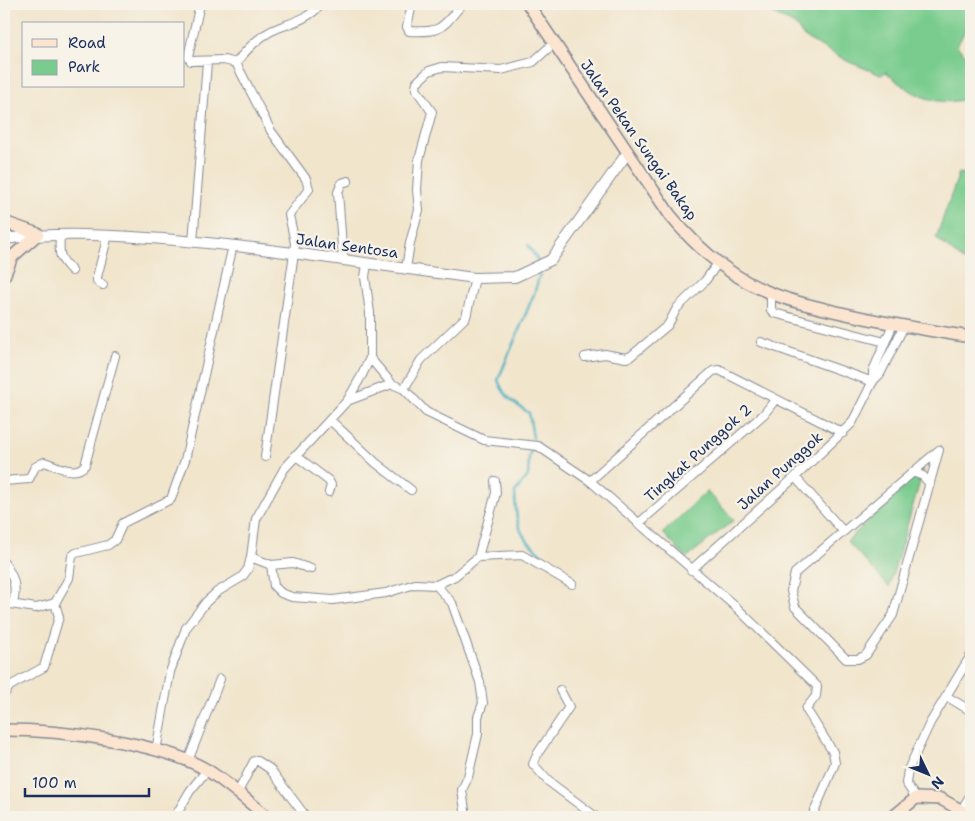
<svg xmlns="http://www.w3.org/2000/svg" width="975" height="821" viewBox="0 0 975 821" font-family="'Shantell Sans',sans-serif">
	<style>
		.green { fill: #79cc8e; stroke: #4a7e76 }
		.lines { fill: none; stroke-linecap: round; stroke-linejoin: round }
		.stream { stroke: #42aec0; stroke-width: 2.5 }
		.minor-casing { stroke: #868a95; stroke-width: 10 }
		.tertiary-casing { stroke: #868a95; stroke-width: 12 }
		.secondary-casing { stroke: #868a95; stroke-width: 14 }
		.minor { stroke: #fff; stroke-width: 8 }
		.tertiary { stroke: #fff; stroke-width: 10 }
		.secondary { stroke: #fce5d0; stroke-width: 11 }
		.labels { text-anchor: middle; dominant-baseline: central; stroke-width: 4.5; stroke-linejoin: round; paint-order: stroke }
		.street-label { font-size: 15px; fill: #1b2f5e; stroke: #f7f3e8 }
	</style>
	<rect width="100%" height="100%" fill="#f7f3e8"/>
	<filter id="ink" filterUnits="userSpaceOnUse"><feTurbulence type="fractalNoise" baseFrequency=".02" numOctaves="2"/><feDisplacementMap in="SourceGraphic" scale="10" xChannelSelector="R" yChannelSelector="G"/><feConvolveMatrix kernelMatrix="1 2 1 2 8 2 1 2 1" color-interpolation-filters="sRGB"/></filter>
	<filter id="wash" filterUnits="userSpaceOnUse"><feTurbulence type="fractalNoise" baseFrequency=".0096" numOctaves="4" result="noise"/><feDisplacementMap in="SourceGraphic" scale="20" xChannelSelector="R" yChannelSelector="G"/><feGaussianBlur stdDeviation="1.12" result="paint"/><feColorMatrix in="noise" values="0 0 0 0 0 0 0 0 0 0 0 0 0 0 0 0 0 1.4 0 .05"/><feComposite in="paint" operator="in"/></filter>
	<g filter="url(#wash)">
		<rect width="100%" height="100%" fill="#f1e5cc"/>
		<path class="green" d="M754 4H971V19L957 46 971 61V97C938 110 910 94 886 72L881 75 849 62 804 37 795 25Z
			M959 173 971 175V267L936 238Z
			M924 468 889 587 847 541Z
			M707 491 734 520 686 558 663 533Z"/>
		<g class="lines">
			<path class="stream" d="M528 245 538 261
				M533 438 529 413C515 404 504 397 498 380L534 294 540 274
				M532 449 529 456 528 476 515 492C516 532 520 536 550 562"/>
		</g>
	</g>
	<g filter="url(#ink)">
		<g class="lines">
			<g class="minor-casing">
				<path id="minor" d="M200 4 188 57 191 61 224 60 236 63 271 131 306 179 309 189 289 215 295 243 294 253 265 457
					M412 4 407 27 409 31C442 33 442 28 462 4
					M236 63C246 50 261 34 278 28 297 21 307 19 322 4
					M60 234C59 254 58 257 72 271
					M193 242 207 62
					M343 260 338 192 342 183 348 181
					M406 269 410 243 419 210 417 190 419 160 432 112 416 89 417 82 429 71 442 67 501 70 533 62 554 43
					M103 285 97 281V277L108 235
					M771 293V310L774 313 885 342
					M761 342 873 382
					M585 357 605 354 626 358 631 356 668 325 677 308 705 281 718 263
					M370 358 392 384 404 389 426 412 484 440 538 446 590 481
					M873 381V371L893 324
					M404 389 421 360 466 317 475 278
					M347 401 392 384
					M330 420 376 463 411 490
					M939 450 893 615 866 655 858 659H846L795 607 791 591 795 573Z
					M295 455 329 481 331 485 329 492
					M913 472 923 476 930 484
					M795 477 843 531
					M4 481 29 479 35 467 44 462C58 466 75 477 85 465L115 356
					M638 524 764 414 775 400
					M251 557 271 565 293 563 311 569
					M478 557 522 555 572 584
					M4 563C14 576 17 587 13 604
					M271 565 274 586 281 593 292 597 333 600 386 593 415 584 436 585 455 576 478 557 496 493 495 481
					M691 570 795 477 852 423 873 381 880 374 904 326
					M436 585 452 603 480 682 483 703 478 717V734L468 777 462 790 466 817
					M4 603 36 608 55 603 69 578 72 556 76 553 108 545 115 540 123 523 171 499 185 460 233 245
					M560 690 569 707 538 753 533 764 548 781 596 817
					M4 694 10 686 44 667 59 617 55 603
					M946 696 971 711
					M156 751 170 672 186 628 206 602 217 592 242 577 248 569 251 557 256 519 284 469 347 401 362 375 370 358V313L365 277 367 264
					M188 761 220 679
					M238 792 254 761H258L270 769 306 817
					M916 798 906 783 908 770 930 723 971 655
					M962 809 971 794
					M175 817 190 791 207 770
					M812 817 835 763 833 752 806 709 816 696 817 686 737 608 590 481 713 371 719 370 843 433"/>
			</g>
			<g class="tertiary-casing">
				<path id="tertiary" d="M4 239C57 232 109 235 163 239 268 247 371 265 475 278L515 277 551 260 628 152"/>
			</g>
			<g class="secondary-casing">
				<path id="secondary" d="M528 4 670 215C692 242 717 265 747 282 774 297 803 304 833 311 879 322 925 330 971 337
					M4 222 38 234
					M4 276 12 257 38 234
					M4 730C59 730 160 742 207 770 229 784 248 801 267 817
					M893 817 916 798 941 799 971 816"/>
			</g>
			<use href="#minor" class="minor"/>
			<use href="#tertiary" class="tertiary"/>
			<use href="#secondary" class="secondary"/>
		</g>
	</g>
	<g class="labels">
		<g class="street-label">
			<text transform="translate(639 140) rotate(55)">Jalan Pekan Sungai Bakap</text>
			<text transform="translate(347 246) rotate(8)">Jalan Sentosa</text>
			<text transform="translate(698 453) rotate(-42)">Tingkat Punggok 2</text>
			<text transform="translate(780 471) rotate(-42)">Jalan Punggok</text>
		</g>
	</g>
	<rect width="975" height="821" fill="none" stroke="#f7f3e8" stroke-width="20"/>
	<rect x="22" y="22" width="162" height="65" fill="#f7f3e8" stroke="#9fa5b1"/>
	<rect x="32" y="39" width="25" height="8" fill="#fce5d0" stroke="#9fa5b1"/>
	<text x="68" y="48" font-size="15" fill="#1b2f5e">Road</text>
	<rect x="32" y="60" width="25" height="15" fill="#79cc8e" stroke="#9fa5b1"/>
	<text x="68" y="72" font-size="15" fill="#1b2f5e">Park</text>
	<g transform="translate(928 774) rotate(133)" stroke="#f7f3e8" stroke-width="4" paint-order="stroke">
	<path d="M0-4L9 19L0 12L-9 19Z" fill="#1b2f5e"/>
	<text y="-8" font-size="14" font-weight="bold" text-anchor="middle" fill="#1b2f5e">N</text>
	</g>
	<path d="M25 788v8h124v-8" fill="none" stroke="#1b2f5e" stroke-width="2.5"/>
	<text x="32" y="788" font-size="15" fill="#1b2f5e" stroke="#f7f3e8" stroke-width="4" paint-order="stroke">100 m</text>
</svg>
